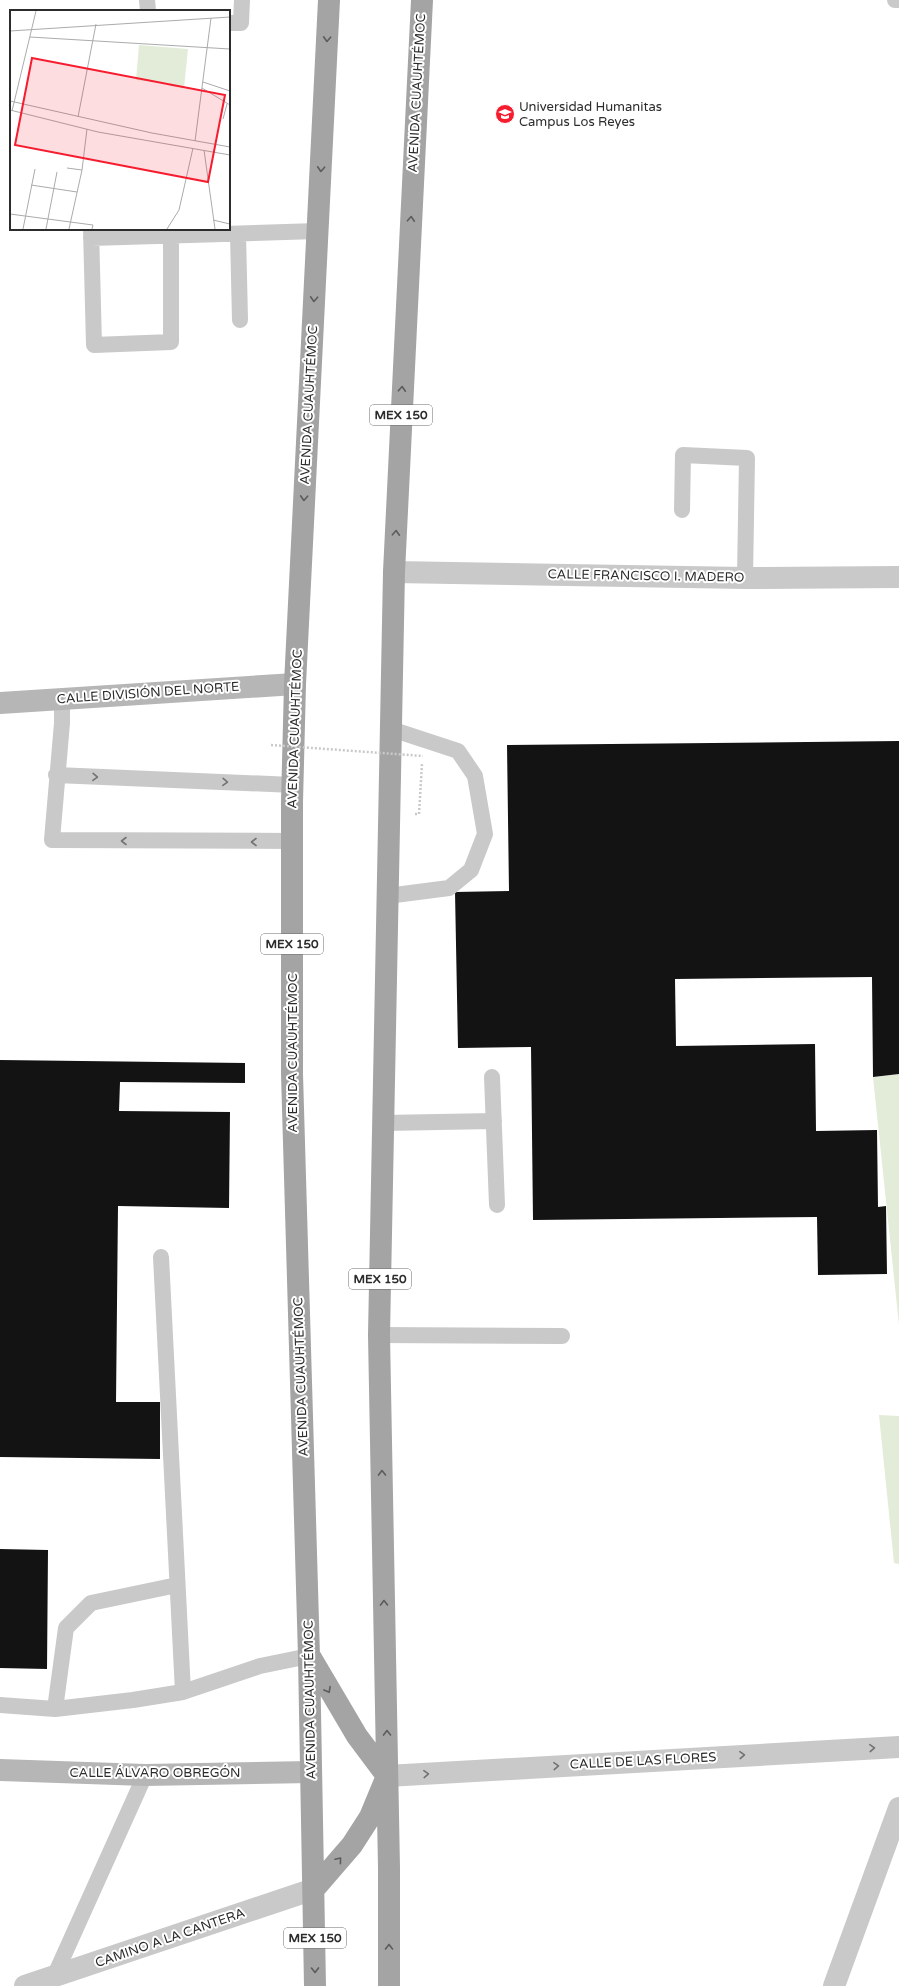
<svg xmlns="http://www.w3.org/2000/svg" width="899" height="1986" viewBox="0 0 899 1986" font-family="'Varela Round',sans-serif">
	<style>
		.green { fill: #e3ecd8 }
		.building { fill: #131313 }
		.lines { fill: none; stroke-linecap: round; stroke-linejoin: round }
		.path { stroke: #c9c9c9; stroke-width: 2.5; stroke-dasharray: 2 2; stroke-linecap: butt }
		.lane { stroke: #c9c9c9; stroke-width: 16 }
		.street { stroke: #c9c9c9; stroke-width: 22 }
		.secondary { stroke: #b6b6b6; stroke-width: 22 }
		.primary { stroke: #a4a4a4; stroke-width: 22 }
		.path-bridge { stroke: #c9c9c9; stroke-width: 2.5; stroke-dasharray: 2 2; stroke-linecap: butt }
		.oneway { stroke: #5c5c5c }
		.oneway2 { stroke: #737373 }
		.labels { text-anchor: middle; dominant-baseline: central; stroke-width: 4; stroke-linejoin: round; paint-order: stroke }
		.shield { fill: #fff; stroke: #6b6b6b; stroke-width: 1 }
		.shield-label { font-size: 12px; font-weight: bold; fill: #2c2c2c }
		.street-label { font-size: 13px; fill: #2c2c2c; stroke: #fff }
		.poi-label { font-size: 13px; fill: #2c2c2c; stroke: #fff; text-anchor: start }
		.inset-road { fill: none; stroke: #ababab; stroke-width: 1 }
		.view { fill: #f51d2f; fill-opacity: 0.15; stroke: #f51d2f; stroke-width: 2 }
		.inset-edge { fill: none; stroke: #2c2c2c; stroke-width: 2 }
	</style>
	<rect width="100%" height="100%" fill="#fff"/>
	<path class="green" d="M899 1074V1325L873 1077Z
		M879 1415 899 1416V1564L894 1563Z"/>
	<path class="building" d="M899 741V1074L873 1077 872 977 675 979 676 1046 815 1044 816 1131 877 1130 878 1207 886 1206 887 1274 818 1275 817 1217 533 1220 531 1047 458 1048 455 892 509 891 507 745Z
		M0 1060 245 1063V1083L120 1082 119 1111 230 1112 229 1208 118 1206 116 1402H160V1459L0 1457Z
		M0 1549 48 1550 47 1669 0 1668Z"/>
	<g class="lines">
		<path class="path" d="M415 814H419L422 764"/>
		<path class="lane" d="M147 0 148 11
			M895 0H899
			M229 23H241L242 0
			M91 229 94 345 171 342V236
			M238 234 240 320
			M91 238 317 231
			M682 510 683 455 747 458 745 578
			M62 699V723L52 840 293 841
			M56 775 293 785
			M387 896 449 888 471 870 485 834 475 776 458 751 391 729
			M492 1077 497 1205
			M383 1123 494 1121
			M161 1257 183 1692
			M379 1335 562 1336
			M0 1705 55 1709 133 1700 183 1692 260 1666 309 1656
			M55 1709 66 1628 91 1603 177 1585
			M54 1977 145 1775"/>
		<path class="street" d="M394 572 745 578 899 577
			M387 1776 899 1747
			M25 1986 314 1889
			M834 1986 899 1808"/>
		<path class="secondary" d="M0 703 295 684
			M0 1770 145 1775 311 1772"/>
		<path class="primary" d="M311 1658 357 1736 387 1776 370 1817 352 1845 314 1889
			M315 1986 309 1656 292 1074V802L295 684 329 0
			M389 1986V1868L379 1335 394 572 422 0"/>
		<path class="path-bridge" d="M271 745 423 756"/>
	</g>
	<defs><path id="oneway-chevron" d="M-2-3.5L2.5 0L-2 3.5" fill="none" stroke-width="1.6" stroke-linecap="round" stroke-linejoin="round"/></defs>
	<g class="oneway">
		<use href="#oneway-chevron" transform="translate(327 39) rotate(93)"/>
		<use href="#oneway-chevron" transform="translate(321 169) rotate(93)"/>
		<use href="#oneway-chevron" transform="translate(411 219) rotate(-87)"/>
		<use href="#oneway-chevron" transform="translate(314 299) rotate(93)"/>
		<use href="#oneway-chevron" transform="translate(402 389) rotate(-87)"/>
		<use href="#oneway-chevron" transform="translate(304 498) rotate(93)"/>
		<use href="#oneway-chevron" transform="translate(396 533) rotate(-87)"/>
		<use href="#oneway-chevron" transform="translate(382 1473) rotate(-91)"/>
		<use href="#oneway-chevron" transform="translate(384 1603) rotate(-91)"/>
		<use href="#oneway-chevron" transform="translate(328 1690) rotate(61)"/>
		<use href="#oneway-chevron" transform="translate(387 1733) rotate(-91)"/>
		<use href="#oneway-chevron" transform="translate(339 1860) rotate(-50)"/>
		<use href="#oneway-chevron" transform="translate(389 1947) rotate(-90)"/>
		<use href="#oneway-chevron" transform="translate(315 1970) rotate(89)"/>
	</g>
	<g class="oneway2">
		<use href="#oneway-chevron" transform="translate(95 777) rotate(2)"/>
		<use href="#oneway-chevron" transform="translate(225 782) rotate(2)"/>
		<use href="#oneway-chevron" transform="translate(124 841) rotate(-180)"/>
		<use href="#oneway-chevron" transform="translate(254 842) rotate(-180)"/>
		<use href="#oneway-chevron" transform="translate(872 1748) rotate(-3)"/>
		<use href="#oneway-chevron" transform="translate(742 1755) rotate(-3)"/>
		<use href="#oneway-chevron" transform="translate(556 1766) rotate(-3)"/>
		<use href="#oneway-chevron" transform="translate(426 1774) rotate(-3)"/>
	</g>
	<defs>
		<g id="university-disc" transform="scale(1)"><circle r="9.5" fill="#f51d2f" stroke="#fff"/><path d="M0-5L7-2L0 1L-7-2ZM-4 1L0 2.5L4 1V4Q0 6-4 4Z" fill="#fff"/></g>
	</defs>
	<g fill-rule="evenodd">
		<use href="#university-disc" x="505" y="114"/>
	</g>
	<g class="labels">
		<g class="shield">
			<rect x="370" y="405" width="62" height="20" rx="3"/>
			<rect x="261" y="934" width="62" height="20" rx="3"/>
			<rect x="349" y="1269" width="62" height="20" rx="3"/>
			<rect x="284" y="1928" width="62" height="20" rx="3"/>
		</g>
		<g class="shield-label">
			<text x="401" y="415">MEX 150</text>
			<text x="292" y="944">MEX 150</text>
			<text x="380" y="1279">MEX 150</text>
			<text x="315" y="1938">MEX 150</text>
		</g>
		<g class="street-label">
			<text transform="translate(417 93) rotate(-87)">AVENIDA CUAUHTÉMOC</text>
			<text transform="translate(309 405) rotate(-87)">AVENIDA CUAUHTÉMOC</text>
			<text transform="translate(646 576) rotate(1)">CALLE FRANCISCO I. MADERO</text>
			<text transform="translate(148 693) rotate(-4)">CALLE DIVISIÓN DEL NORTE</text>
			<text transform="translate(295 729) rotate(-88)">AVENIDA CUAUHTÉMOC</text>
			<text transform="translate(293 1053) rotate(-90)">AVENIDA CUAUHTÉMOC</text>
			<text transform="translate(301 1377) rotate(-92)">AVENIDA CUAUHTÉMOC</text>
			<text transform="translate(310 1700) rotate(-91)">AVENIDA CUAUHTÉMOC</text>
			<text transform="translate(643 1761) rotate(-3)">CALLE DE LAS FLORES</text>
			<text x="155" y="1773">CALLE ÁLVARO OBREGÓN</text>
			<text transform="translate(170 1938) rotate(-19)">CAMINO A LA CANTERA</text>
		</g>
		<g class="poi-label">
			<text x="519" y="107">Universidad Humanitas<tspan x="519" dy="15">Campus Los Reyes</tspan></text>
		</g>
	</g>
	<g transform="translate(10 10)">
		<rect width="220" height="220" fill="#fff"/>
		<path d="M129 35 178 39 174 78 159 76V73L126 70Z" fill="#e3ecd8"/>
		<path class="inset-road" d="M0 21 220 7M20 27 220 39M193 72 220 81M192 78 220 95M0 91 142 123 220 137M0 100 88 122 220 145M2 101 26 1M68 107 86 14M213 109 217 94M185 131 201 8M194 140 205 219M57 158 72 160M21 175 67 182M0 204 83 215 82 219M203 210 220 214M13 219 25 159M36 219 47 162M59 219 72 160 77 119M157 219 169 200 183 138"/>
		<path class="view" d="M22 48 215 85 198 172 5 135Z"/>
		<rect width="220" height="220" class="inset-edge"/>
	</g>
</svg>
